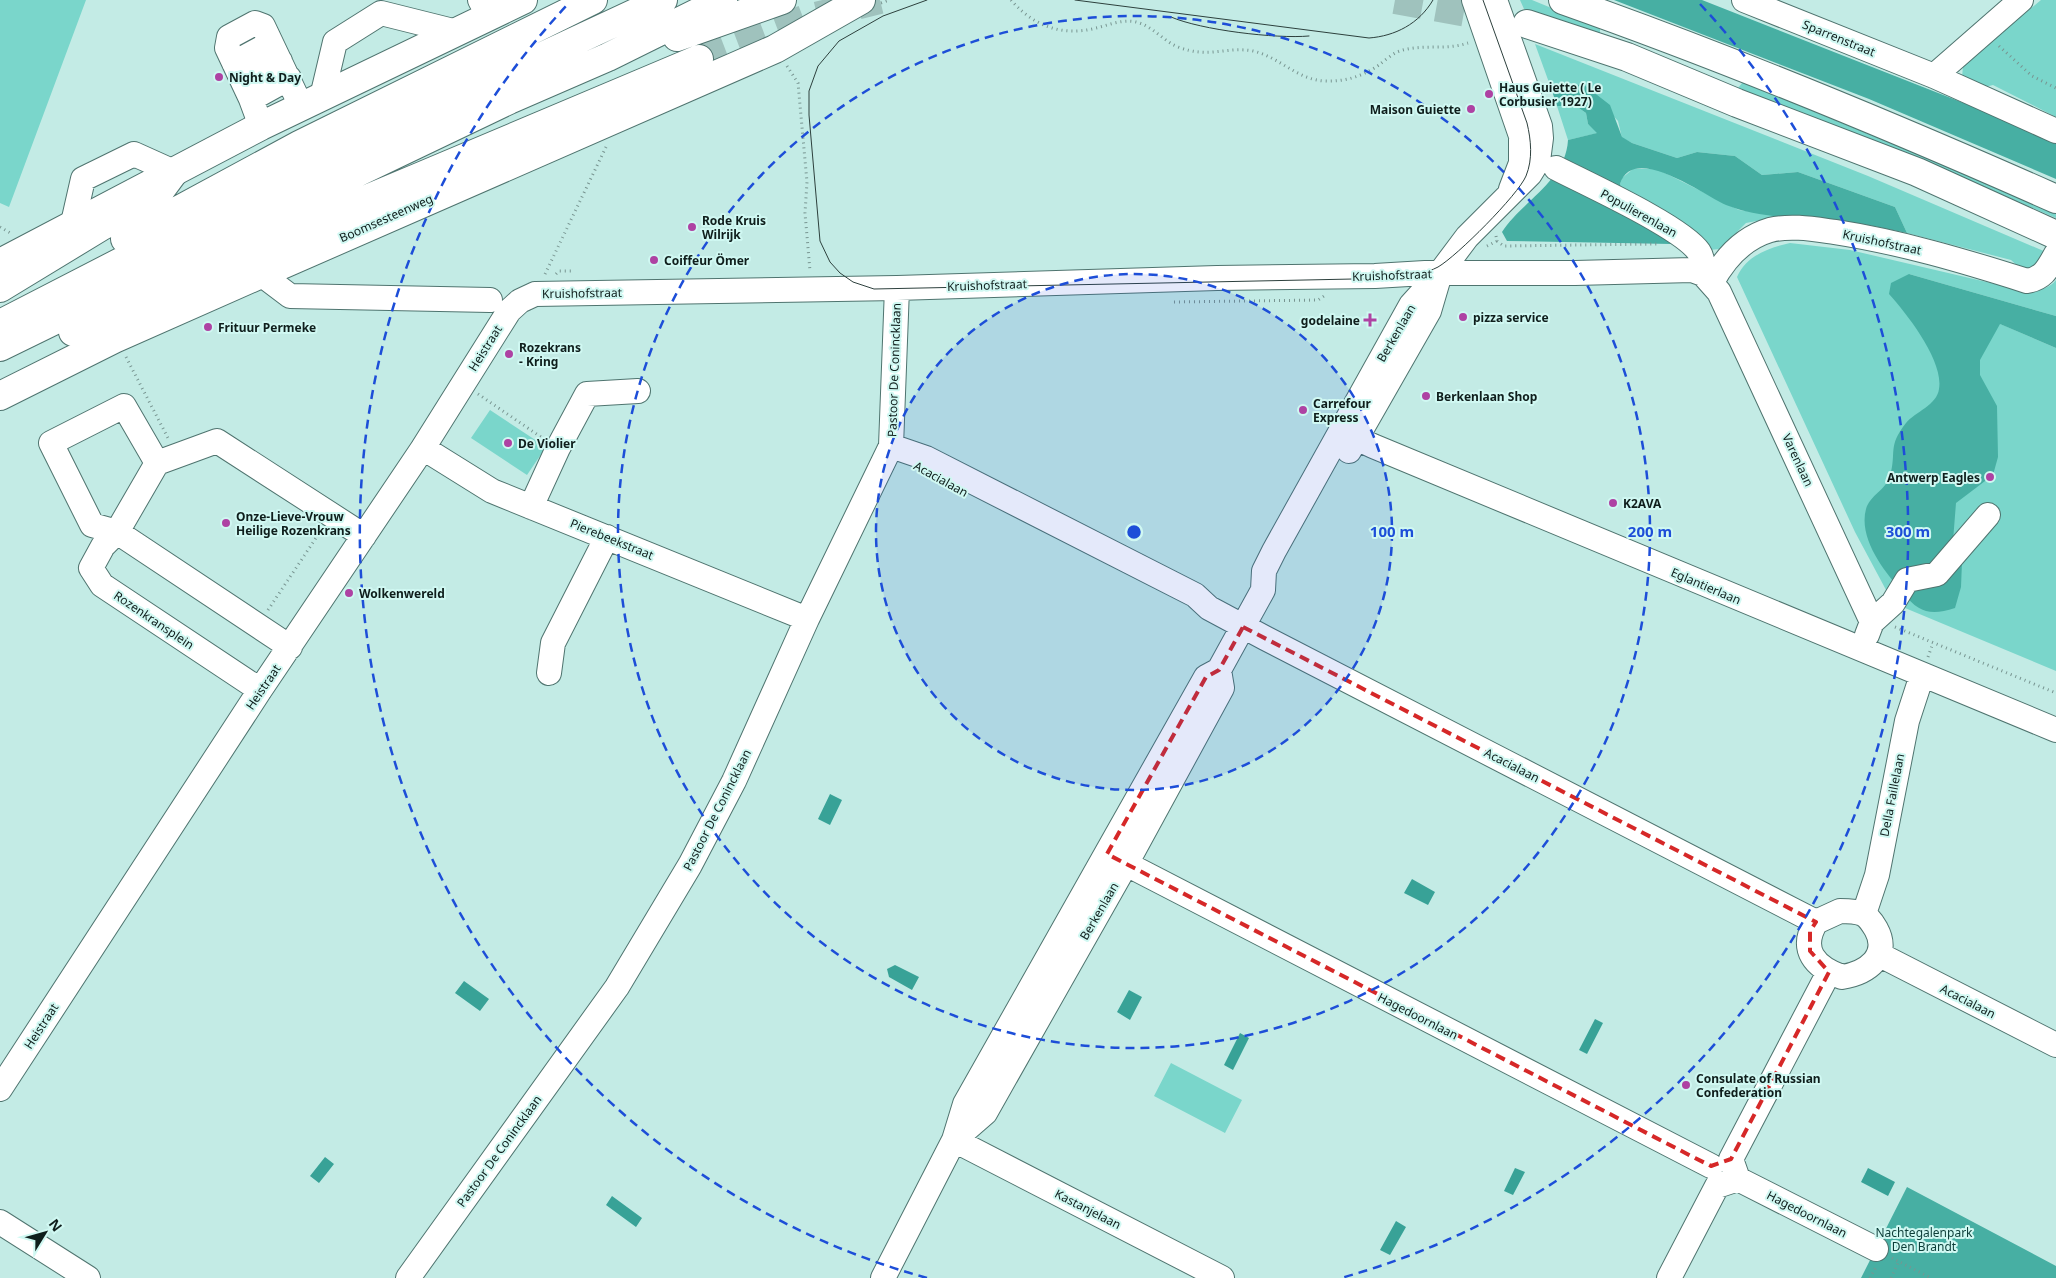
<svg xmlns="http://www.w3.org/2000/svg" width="2056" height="1278" viewBox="0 0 2056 1278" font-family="'Noto Sans',sans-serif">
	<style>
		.green { fill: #7ad6cb }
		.forest { fill: #47afa3 }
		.water { fill: #38a297 }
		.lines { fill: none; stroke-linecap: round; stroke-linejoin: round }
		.highway-tunnel { stroke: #9fc2bd; stroke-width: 28; stroke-dasharray: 28 14; stroke-linecap: butt }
		.minor-casing { stroke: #4f746f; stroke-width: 26 }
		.major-casing { stroke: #4f746f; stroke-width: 30 }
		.highway-casing { stroke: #4f746f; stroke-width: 30 }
		.path { stroke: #789591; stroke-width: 3; stroke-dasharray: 1 4; stroke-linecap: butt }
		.minor { stroke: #fff; stroke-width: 24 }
		.major { stroke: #fff; stroke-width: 28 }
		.highway { stroke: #fff; stroke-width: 28 }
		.tram { stroke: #2d403d; stroke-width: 1 }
		.marked { fill: none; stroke: #d62828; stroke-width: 4; stroke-dasharray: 10 6; stroke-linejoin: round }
		.ring { fill: none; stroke: #1d4ed8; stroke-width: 2.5; stroke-dasharray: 9 6 }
		.poi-dot { fill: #ae42a3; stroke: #d0f8f2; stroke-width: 2 }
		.labels { text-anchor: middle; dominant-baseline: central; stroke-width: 4; stroke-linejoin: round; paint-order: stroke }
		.street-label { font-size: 12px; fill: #0f1e1c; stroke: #d0f8f2 }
		.poi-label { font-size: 12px; font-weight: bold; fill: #0f1e1c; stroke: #d0f8f2; text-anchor: start }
		.park-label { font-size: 12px; fill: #0c3d38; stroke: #d0f8f2 }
		.centre { fill: #1d4ed8; stroke: #d0f8f2; stroke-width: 2.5 }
		.ring-label { font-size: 15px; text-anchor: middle; font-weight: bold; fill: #1d4ed8; stroke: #d0f8f2; stroke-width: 4; stroke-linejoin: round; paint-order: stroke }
	</style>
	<rect width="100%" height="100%" fill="#c3ebe5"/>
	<path class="green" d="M0 0H86L9 207 0 203Z
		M1520 0H1532L1600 28V33L1524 9Z
		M2041 0H2056V117L1993 85 1981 88 1962 78 1963 66 1968 60Z
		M1535 44 1868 176 2046 252 2036 268 2022 270 2011 260 1907 233 1895 207 1798 172 1762 175 1735 156 1697 152 1677 158 1632 143 1622 138 1618 121 1583 84 1551 88Z
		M1743 82 2056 212V218L1954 174 1738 88Z
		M1557 106H1576L1586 113 1588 124 1598 133 1568 140Z
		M1633 169H1657L1739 210 1782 216 1746 223 1720 249 1709 250 1623 191 1620 184 1622 178Z
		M1790 243 1850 250 2008 287C2025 289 2044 295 2056 280V316L1909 274 1938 297 2056 348V671L1893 603 1855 532 1737 277C1746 256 1768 248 1790 243Z
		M490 410 546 447 527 475 471 438Z
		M1171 1063 1242 1100 1225 1133 1154 1096Z"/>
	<path class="forest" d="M1614 0H1702L1989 113 2056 144V179L1869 99Z
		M1583 84 1610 105 1622 137 1632 143 1677 158 1697 152 1735 156 1762 175 1798 172 1895 207 1907 233C1887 229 1867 224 1847 222 1808 217 1764 220 1726 205 1705 196 1633 142 1620 184L1623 191 1674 242 1672 244 1507 241 1502 232C1521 202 1566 181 1568 140L1597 133 1588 124 1586 113 1576 106H1557L1551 88Z
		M1909 274 2056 316V348L2000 324 1980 360V375L1997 406 1998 457 1993 475 1956 503 1953 541 1962 562 1961 587 1955 608C1931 616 1919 613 1903 593 1885 572 1858 539 1866 509 1870 495 1886 490 1890 476 1897 452 1887 447 1906 423 1915 412 1937 405 1939 389 1944 361 1907 314 1889 294L1891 283Z
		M1907 1187 2056 1266V1278H1861Z"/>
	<path class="water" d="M830 794 842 800 830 825 818 819Z
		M1412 879 1435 892 1428 905 1404 893Z
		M895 965 919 977 912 990 889 977 887 969Z
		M464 981 489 999 480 1011 455 993Z
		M1129 990 1142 997 1130 1020 1117 1012Z
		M1595 1019 1603 1023 1587 1054 1579 1050Z
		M1240 1033 1249 1038 1233 1070 1224 1065Z
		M325 1157 334 1164 319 1183 310 1176Z
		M1515 1168 1525 1172 1513 1195 1504 1191Z
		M1868 1168 1895 1182 1888 1196 1861 1182Z
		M612 1196 642 1218 636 1227 606 1205Z
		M1396 1221 1406 1227 1390 1255 1380 1250Z"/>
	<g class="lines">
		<path class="highway-tunnel" d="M1395 0 1501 19
			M699 59 804 19 880 0"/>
		<g class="minor-casing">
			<path id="minor" d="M480 0 488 15
				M1474 0 1521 136V163L1511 189
				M1744 0 1934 76 2056 131
				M234 63 271 43
				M1934 76 2021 0
				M243 82 280 61
				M322 97 335 42 381 13 457 32
				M251 99 289 78
				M261 126 251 99 227 48 229 37 255 23 263 26 301 106
				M1556 168C1587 184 1682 227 1699 252 1703 258 1703 267 1703 274
				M73 223 83 179 134 154 174 172
				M261 274 290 296 490 300
				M1712 282C1725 258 1743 238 1770 230 1791 225 1813 229 1835 232 1900 242 1964 261 2027 281 2044 278 2048 268 2056 254
				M1341 431 1373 446 2056 730
				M891 446 926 458 1195 595 1209 608 1265 638 1816 922
				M423 448 492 491 807 619
				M1349 451 1429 311 1439 277
				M157 463 124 406 51 443 92 525 117 532 290 647
				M531 507 558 448 587 394 638 391
				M1867 635 1872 622 1893 603 1907 580 1937 574 1988 515
				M549 673 553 643 607 537
				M260 690 102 585 91 568 103 546 117 532 157 463 217 441 364 536
				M1107 854 1711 1166
				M1840 911C1847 911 1856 911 1863 914 1869 917 1873 924 1876 929 1891 956 1867 973 1842 977 1815 967 1799 950 1816 922Z
				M1864 914 1877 875 1907 721 1922 675
				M1880 955 2056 1045
				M0 1089 260 690 423 448 509 311 520 301 535 294 897 288 1217 278 1375 276 1425 273H1575L1692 270 1703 274 1719 292 1872 622
				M954 1140 985 1113 1126 864 1222 688 1219 670
				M954 1140 1222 1278
				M1738 1179 1876 1249
				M0 1222 88 1278
				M408 1278 617 987 690 865 734 781 807 619 891 446 897 288
				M883 1278 954 1140 965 1104 1206 677 1219 670 1263 590 1264 571 1274 551 1411 305 1440 273 1467 237 1530 174 1538 161 1541 138 1540 126 1495 0
				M1669 1278 1717 1186 1738 1179 1731 1159 1829 972"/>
		</g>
		<g class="major-casing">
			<path id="major" d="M0 263 261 126 523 0
				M0 396 114 339 261 274 775 49 861 0"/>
		</g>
		<g class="highway-casing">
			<path id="highway" d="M1563 0C1730 59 1894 127 2056 199
				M1527 24 1627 57 1737 103 1917 172 2056 235
				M677 37 782 0
				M125 239 299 145 593 0
				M0 288 102 226 154 199 174 172
				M0 324 311 164 663 0
				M73 332 348 207 699 59
				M0 347 321 190 509 100 608 57 723 0"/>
		</g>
		<path class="path" d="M1011 0C1033 26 1063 37 1096 28 1109 25 1122 19 1136 22 1153 26 1163 41 1178 47 1209 59 1227 46 1253 51 1280 57 1297 80 1325 81 1345 82 1363 76 1379 65 1384 61 1391 55 1397 52 1420 43 1445 51 1468 43
			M881 3 889 0
			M1999 46 2032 76 2056 88
			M787 66 798 83 807 182 805 213 810 271
			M0 227 12 234
			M1496 236 1497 241 1504 246 1657 244
			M1487 246 1497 241
			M545 274 606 147
			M556 274 559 271H572
			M1174 302 1318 300 1324 296
			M126 357 168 438
			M478 394 541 437
			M268 610 320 532
			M1895 627 2056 693
			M1928 657 1933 643
			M1892 1258 1931 1278
			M1870 1278 1876 1267
			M1891 1278 1899 1261"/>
		<use href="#minor" class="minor"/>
		<use href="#major" class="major"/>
		<use href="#highway" class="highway"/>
		<path class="tram" d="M927 0 883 16 839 41 818 66 809 91V115L820 241 830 262 840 273 853 282 874 289 1401 278C1414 277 1426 273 1438 267 1457 256 1518 195 1526 176 1533 159 1531 140 1527 123L1483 0
			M1075 0 1369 38C1395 36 1419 24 1433 0
			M1171 17C1201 30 1276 39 1309 36"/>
	</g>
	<path class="marked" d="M1243 627 1816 922 1810 931V951L1829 972 1731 1159 1711 1166 1695 1158 1107 854 1206 677 1219 670Z"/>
	<circle cx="1134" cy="532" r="258" fill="#1d4ed8" fill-opacity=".12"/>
	<g class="ring">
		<circle cx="1134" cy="532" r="258"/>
		<circle cx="1134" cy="532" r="516"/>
		<path d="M927 1278A774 774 0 0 1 568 4M1700 4A774 774 0 0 1 1341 1278"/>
	</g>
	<g class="poi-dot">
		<circle cx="219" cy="77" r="5"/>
		<circle cx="1489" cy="94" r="5"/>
		<circle cx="1471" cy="109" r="5"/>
		<circle cx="692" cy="227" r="5"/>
		<circle cx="654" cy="260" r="5"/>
		<circle cx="1463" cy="317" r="5"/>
		<path d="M1367.5 312.5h5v5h5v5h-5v5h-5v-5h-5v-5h5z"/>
		<circle cx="208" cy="327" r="5"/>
		<circle cx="509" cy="354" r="5"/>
		<circle cx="1426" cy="396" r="5"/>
		<circle cx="1303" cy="410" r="5"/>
		<circle cx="508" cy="443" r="5"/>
		<circle cx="1990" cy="477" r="5"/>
		<circle cx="1613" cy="503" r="5"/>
		<circle cx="226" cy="523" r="5"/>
		<circle cx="349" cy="593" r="5"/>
		<circle cx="1686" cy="1085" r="5"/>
	</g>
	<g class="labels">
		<g class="street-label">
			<text transform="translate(1839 38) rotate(22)">Sparrenstraat</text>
			<text transform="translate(1639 213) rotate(29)">Populierenlaan</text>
			<text transform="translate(386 218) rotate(-24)">Boomsesteenweg</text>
			<text transform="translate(1882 242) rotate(12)">Kruishofstraat</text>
			<text transform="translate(1392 275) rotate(-2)">Kruishofstraat</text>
			<text transform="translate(987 285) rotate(-2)">Kruishofstraat</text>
			<text transform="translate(582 293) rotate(-1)">Kruishofstraat</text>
			<text transform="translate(1396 333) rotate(-60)">Berkenlaan</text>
			<text transform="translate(485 348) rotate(-58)">Heistraat</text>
			<text transform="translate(894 370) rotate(-88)">Pastoor De Conincklaan</text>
			<text transform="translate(1798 460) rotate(65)">Varenlaan</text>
			<text transform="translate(941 479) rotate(29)">Acacialaan</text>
			<text transform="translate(612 539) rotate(22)">Pierebeekstraat</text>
			<text transform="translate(1706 586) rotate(23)">Eglantierlaan</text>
			<text transform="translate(154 620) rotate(34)">Rozenkransplein</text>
			<text transform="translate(263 687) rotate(-56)">Heistraat</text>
			<text transform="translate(1512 765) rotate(27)">Acacialaan</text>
			<text transform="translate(1892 795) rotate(-79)">Della Faillelaan</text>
			<text transform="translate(717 810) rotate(-63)">Pastoor De Conincklaan</text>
			<text transform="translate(1099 911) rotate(-60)">Berkenlaan</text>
			<text transform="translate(1968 1001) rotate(27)">Acacialaan</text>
			<text transform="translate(1418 1016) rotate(27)">Hagedoornlaan</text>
			<text transform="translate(41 1026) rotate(-57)">Heistraat</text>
			<text transform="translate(499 1151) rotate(-54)">Pastoor De Conincklaan</text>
			<text transform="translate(1088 1209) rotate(27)">Kastanjelaan</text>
			<text transform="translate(1807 1214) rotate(27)">Hagedoornlaan</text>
		</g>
		<g class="poi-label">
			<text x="229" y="77">Night &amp; Day</text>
			<text x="1499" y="87">Haus Guiette ( Le<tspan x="1499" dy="14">Corbusier 1927)</tspan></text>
			<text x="1461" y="109" text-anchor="end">Maison Guiette</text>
			<text x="702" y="220">Rode Kruis<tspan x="702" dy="14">Wilrijk</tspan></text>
			<text x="664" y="260">Coiffeur Ömer</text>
			<text x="1473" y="317">pizza service</text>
			<text x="1360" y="320" text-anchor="end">godelaine</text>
			<text x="218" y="327">Frituur Permeke</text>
			<text x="519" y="347">Rozekrans<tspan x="519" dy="14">- Kring</tspan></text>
			<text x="1436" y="396">Berkenlaan Shop</text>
			<text x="1313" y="403">Carrefour<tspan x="1313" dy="14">Express</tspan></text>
			<text x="518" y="443">De Violier</text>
			<text x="1980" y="477" text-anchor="end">Antwerp Eagles</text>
			<text x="1623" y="503">K2AVA</text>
			<text x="236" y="516">Onze-Lieve-Vrouw<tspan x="236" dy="14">Heilige Rozenkrans</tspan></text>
			<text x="359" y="593">Wolkenwereld</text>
			<text x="1696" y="1078">Consulate of Russian<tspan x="1696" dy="14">Confederation</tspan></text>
		</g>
		<g class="park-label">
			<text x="1924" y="1232">Nachtegalenpark<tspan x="1924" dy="14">Den Brandt</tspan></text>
		</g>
	</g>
	<circle cx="1134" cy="532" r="8" class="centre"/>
	<g class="ring-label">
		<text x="1392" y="537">100 m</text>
		<text x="1650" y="537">200 m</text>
		<text x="1908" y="537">300 m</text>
	</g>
	<g transform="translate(45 1233) rotate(53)" stroke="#d0f8f2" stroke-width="4" paint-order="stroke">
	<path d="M0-4L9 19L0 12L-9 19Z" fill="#0f1e1c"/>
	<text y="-8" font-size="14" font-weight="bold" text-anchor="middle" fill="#0f1e1c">N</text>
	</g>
</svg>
